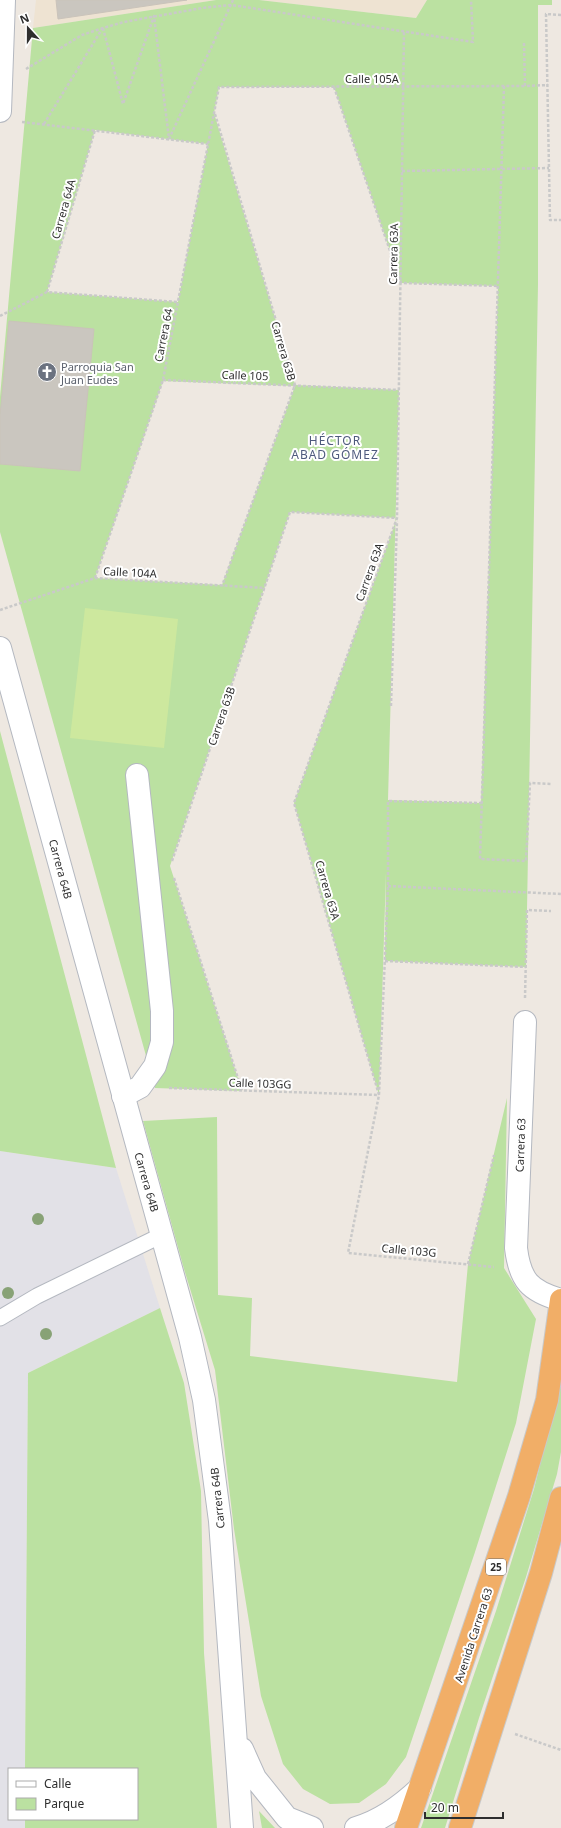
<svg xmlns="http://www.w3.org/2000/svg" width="561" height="1828" viewBox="0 0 561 1828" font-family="'Noto Sans',sans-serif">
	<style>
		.industrial { fill: #e2e1e7 }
		.education { fill: #eee3d2 }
		.green { fill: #bbe1a1; fill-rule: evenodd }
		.pitch { fill: #cde89e }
		.building { fill: #cac6bf; stroke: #cac3ba }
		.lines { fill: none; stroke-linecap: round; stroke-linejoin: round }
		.service-casing { stroke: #b4b8c0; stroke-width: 17 }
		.minor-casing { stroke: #b4b8c0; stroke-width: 24 }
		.secondary-casing { stroke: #b4b8c0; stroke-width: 24 }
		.trunk-casing { stroke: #c9c9c9; stroke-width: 24 }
		.path { stroke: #c9c9c9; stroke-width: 2.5; stroke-dasharray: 3 2; stroke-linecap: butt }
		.service { stroke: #fff; stroke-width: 15 }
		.minor { stroke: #fff; stroke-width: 22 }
		.secondary { stroke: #fff; stroke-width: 22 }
		.trunk { stroke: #f1ae67; stroke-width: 22 }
		.tree { fill: #88a276 }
		.labels { text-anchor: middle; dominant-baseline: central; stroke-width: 4; stroke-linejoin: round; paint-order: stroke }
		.shield { fill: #fff; stroke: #6d6d6d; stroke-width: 1 }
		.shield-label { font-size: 10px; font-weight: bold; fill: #2e2e2e }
		.street-label { font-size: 11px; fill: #2e2e2e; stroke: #fff }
		.worship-label { font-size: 11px; fill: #5b616d; stroke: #fff; text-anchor: start }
		.neighbourhood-label { font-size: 12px; letter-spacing: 1px; fill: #4f5b7d; stroke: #fff }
	</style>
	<rect width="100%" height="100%" fill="#eee8e1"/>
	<path class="industrial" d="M0 1151 116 1168 160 1308 28 1373 25 1769H9V1819H25V1828H0Z"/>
	<path class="education" d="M36 0H216L33 28Z
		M259 0H427L416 18Z"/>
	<path class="green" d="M216 0H259L416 18 427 0H552V5H538V284L526 967 385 961 386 873 379 1095 294 803 397 518 290 512 170 866 242 1091 155 1088 0 532V397L33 28ZM219 87H334L401 283 498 286 481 803 388 800 399 390 295 385 214 113ZM95 130 208 144 178 302 47 292ZM163 381 295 386 222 585 95 578Z
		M0 731 116 1168 0 1151Z
		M507 1098 504 1268 536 1319 516 1423 475 1552 406 1757 386 1784 359 1803 330 1804 303 1789 283 1764 261 1696 234 1529 215 1370 184 1269 143 1121 217 1117 218 1295 252 1298 250 1356 457 1382 468 1264Z
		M160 1308 184 1383 201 1491 204 1653 217 1828H25V1819H137V1769H25L28 1373Z
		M561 1380V1452L557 1474 526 1577 479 1718 445 1828H421L496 1611 534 1489Z
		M259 1811 275 1828H262Z"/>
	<path class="pitch" d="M85 608 178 619 164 748 70 738Z"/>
	<path class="building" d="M56 0H187L58 19Z
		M9 321 94 329 80 471 0 464V415Z"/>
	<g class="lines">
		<g class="service-casing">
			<path id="service" d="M0 1318 37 1296 162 1235"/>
		</g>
		<g class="minor-casing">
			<path id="minor" d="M525 1022 516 1248C520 1281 530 1291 561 1300
				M123 1096 140 1087 155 1066 162 1042V1011L137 775"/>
		</g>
		<g class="secondary-casing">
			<path id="secondary" d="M0 111 4 0
				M0 648 190 1337 204 1400 220 1521 242 1828
				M242 1749 255 1778 287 1818 312 1828
				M356 1828C381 1821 401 1806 420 1788"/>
		</g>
		<g class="trunk-casing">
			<path id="trunk" d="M406 1828 519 1496 547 1400 561 1300
				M460 1828 541 1573 561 1498"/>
		</g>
		<path class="path" d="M561 15 546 14 550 220H561
			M103 28 123 104 154 16 169 139
			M524 43 525 86 548 85
			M26 69 82 35 103 28 124 22 202 8 231 5 473 42 471 0
			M504 86 480 859 526 861 530 783 552 784
			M334 87 401 283 498 286
			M215 114 295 385 222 586
			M22 122 208 144
			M44 124 102 29
			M169 139 233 0
			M402 171 549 168
			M47 292 95 130
			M0 316 47 292 178 302
			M163 380 399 390
			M95 578 163 380 219 87 525 86
			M0 610 95 578 265 588
			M391 706 397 521
			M482 803 388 801V886L379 1095 348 1253 494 1267
			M172 861 290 512 397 518
			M174 878 242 1091
			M388 886 561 894
			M385 961 526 967
			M525 998 527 910 551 911
			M169 1088 379 1095
			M379 1095 294 803 397 518 404 32
			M468 1264 494 1155
			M515 1734 561 1750"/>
		<use href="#service" class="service"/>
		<use href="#minor" class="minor"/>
		<use href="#secondary" class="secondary"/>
		<use href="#trunk" class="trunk"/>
	</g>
	<g class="tree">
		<circle cx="38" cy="1219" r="6"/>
		<circle cx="8" cy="1293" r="6"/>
		<circle cx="46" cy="1334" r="6"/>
	</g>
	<defs>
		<g id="church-disc" transform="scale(1)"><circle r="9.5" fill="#6b7280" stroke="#fff"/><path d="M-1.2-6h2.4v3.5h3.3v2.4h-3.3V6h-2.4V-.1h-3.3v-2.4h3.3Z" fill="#fff"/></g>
	</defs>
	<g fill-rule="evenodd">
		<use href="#church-disc" x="47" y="372"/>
	</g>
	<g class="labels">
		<rect class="shield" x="486" y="1559" width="20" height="16" rx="3"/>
		<g class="shield-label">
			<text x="496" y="1567">25</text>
		</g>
		<g class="street-label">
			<text x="372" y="78">Calle 105A</text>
			<text transform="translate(63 209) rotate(-74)">Carrera 64A</text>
			<text transform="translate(393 254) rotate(-89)">Carrera 63A</text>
			<text transform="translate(163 335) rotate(-79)">Carrera 64</text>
			<text transform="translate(284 351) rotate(74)">Carrera 63B</text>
			<text transform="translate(245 375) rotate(2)">Calle 105</text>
			<text transform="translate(130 572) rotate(3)">Calle 104A</text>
			<text transform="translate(369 572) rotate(-70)">Carrera 63A</text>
			<text transform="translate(221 716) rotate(-71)">Carrera 63B</text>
			<text transform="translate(61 869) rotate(75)">Carrera 64B</text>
			<text transform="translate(328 890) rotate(74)">Carrera 63A</text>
			<text transform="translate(260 1083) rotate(2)">Calle 103GG</text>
			<text transform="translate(520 1145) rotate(-88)">Carrera 63</text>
			<text transform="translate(147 1182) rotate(74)">Carrera 64B</text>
			<text transform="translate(409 1250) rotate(5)">Calle 103G</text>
			<text transform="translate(217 1498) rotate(-96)">Carrera 64B</text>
			<text transform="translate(473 1635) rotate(-72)">Avenida Carrera 63</text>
		</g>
		<g class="worship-label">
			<text x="61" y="366">Parroquia San<tspan x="61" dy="13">Juan Eudes</tspan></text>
		</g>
		<g class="neighbourhood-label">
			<text x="335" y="440">HÉCTOR<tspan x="335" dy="14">ABAD GÓMEZ</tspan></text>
		</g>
	</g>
	<rect x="8" y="1768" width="130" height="52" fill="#ffffff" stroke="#ababab"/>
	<rect x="16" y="1781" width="20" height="6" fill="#ffffff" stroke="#ababab"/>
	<text x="44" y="1788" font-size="12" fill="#2e2e2e">Calle</text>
	<rect x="16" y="1798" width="20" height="12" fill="#bbe1a1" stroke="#ababab"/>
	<text x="44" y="1808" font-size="12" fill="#2e2e2e">Parque</text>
	<g transform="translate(28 28) rotate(339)" stroke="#ffffff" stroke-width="3" paint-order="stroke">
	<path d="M0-3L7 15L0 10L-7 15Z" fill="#2e2e2e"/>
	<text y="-6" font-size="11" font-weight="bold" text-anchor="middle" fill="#2e2e2e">N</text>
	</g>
	<path d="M425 1812v6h78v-6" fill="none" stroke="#2e2e2e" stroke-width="2"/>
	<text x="431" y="1812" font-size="12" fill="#2e2e2e" stroke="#ffffff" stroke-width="3" paint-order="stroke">20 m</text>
</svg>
